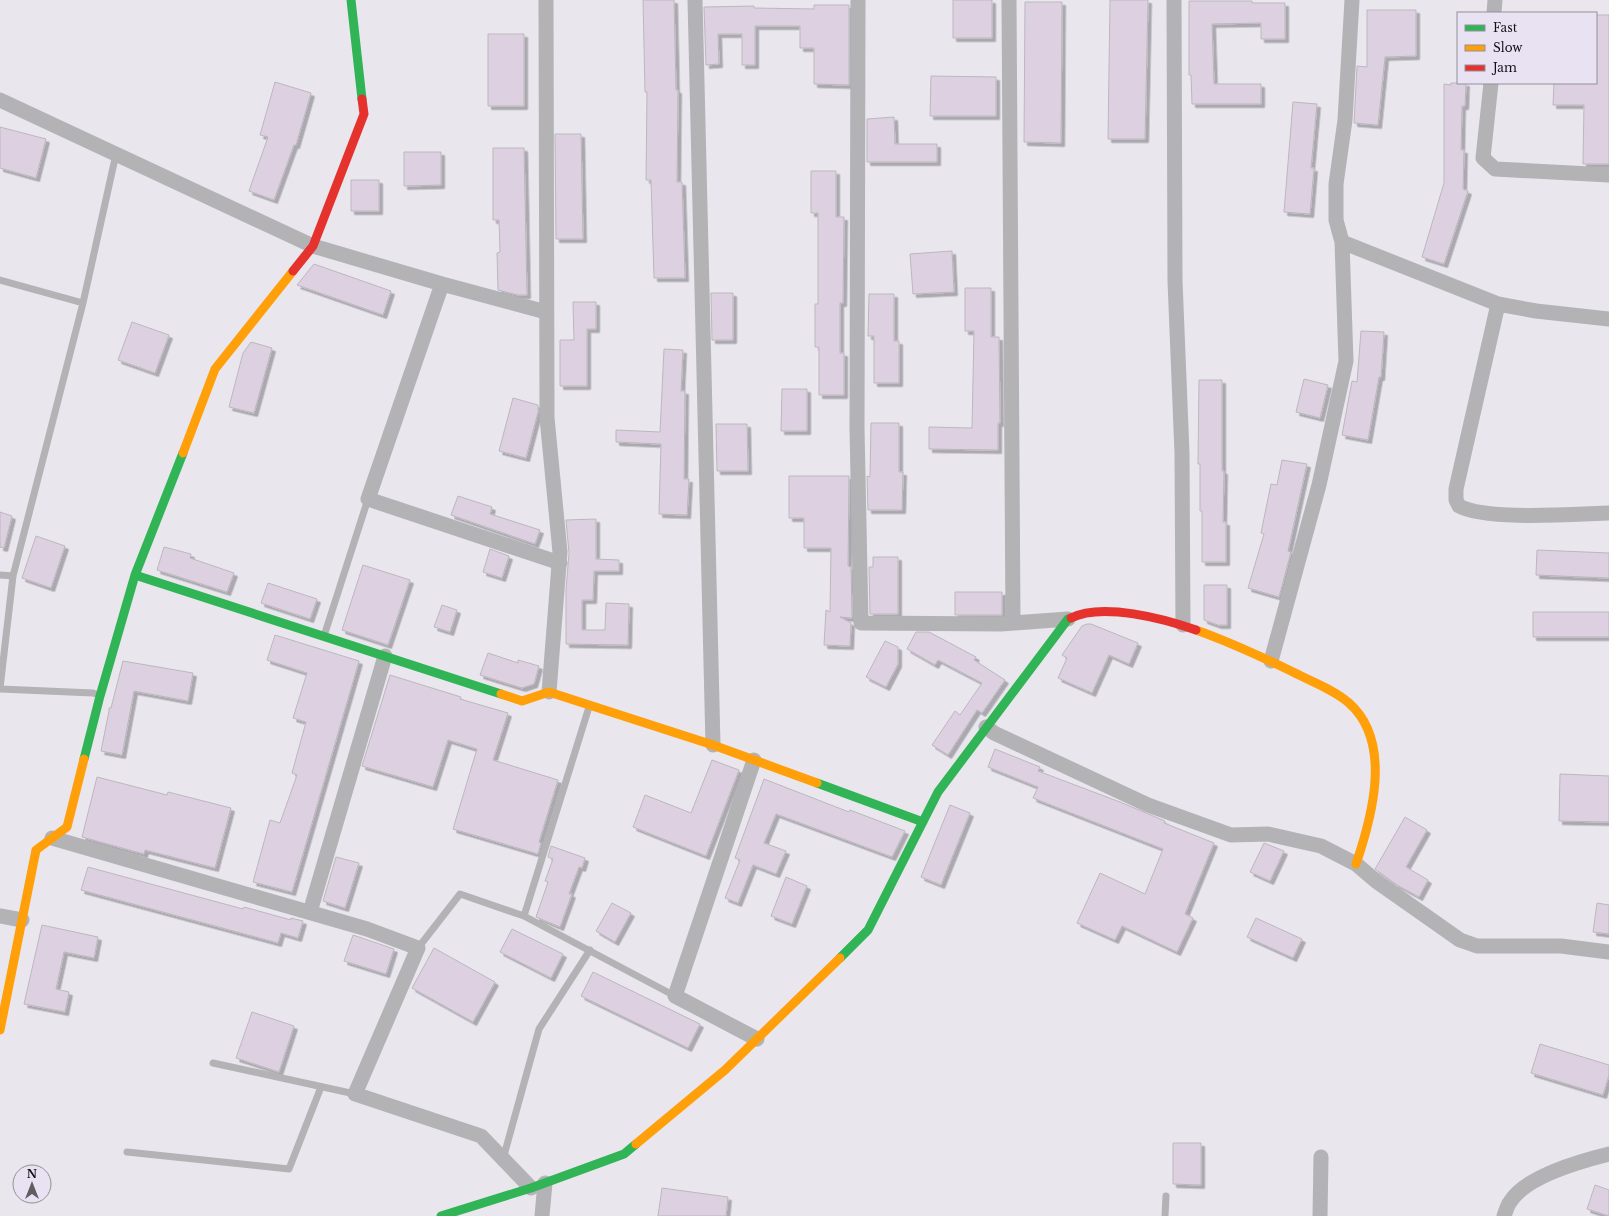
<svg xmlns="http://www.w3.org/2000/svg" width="1609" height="1216" viewBox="0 0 1609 1216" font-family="'Libre Baskerville',serif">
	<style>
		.building { fill: #ddd1e1; stroke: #bbb7bd; filter: url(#shadow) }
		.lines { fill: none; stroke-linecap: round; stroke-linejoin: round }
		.lane { stroke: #b3b2b5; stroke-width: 7 }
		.street { stroke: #b3b2b5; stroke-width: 15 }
		.fast { stroke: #30b455; stroke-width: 9 }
		.slow { stroke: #ff9f0a; stroke-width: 9 }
		.jam { stroke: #e5322d; stroke-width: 9 }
	</style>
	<defs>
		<filter id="shadow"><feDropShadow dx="3.5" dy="3.5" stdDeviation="0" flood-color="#0004"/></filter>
	</defs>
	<rect width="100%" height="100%" fill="#e9e6ee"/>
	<path class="building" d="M643 0H674L676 90H678L677 182H682L685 278H654L651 180H646L647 92H645Z
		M953 0H992V38H953Z
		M1110 0H1148L1145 139H1108Z
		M1189 1H1252V3H1285V39H1261V23L1212 24 1214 84H1261V104H1192L1191 75H1189Z
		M1025 2H1062L1061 143 1024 142Z
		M814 5H849V85L814 84V48H800V26H755V65H742V34H718L719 64 706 65 704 7 754 6V8L814 9Z
		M1367 10H1416V56L1385 57 1378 125 1354 123 1357 66 1367 67Z
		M1596 15H1609V164H1583L1584 105H1553L1554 83H1596Z
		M488 34H524V106H488Z
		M931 76 996 77V116H930Z
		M275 82 311 93 296 145H294L274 200 249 191 268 137 260 135Z
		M1451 83H1466L1465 106H1462L1461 150H1464L1463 189 1468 191 1444 264 1422 257 1444 183V84L1451 85Z
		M1293 102 1317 104 1311 168H1314L1310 214 1284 212Z
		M894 117 895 144H937V162H867V119Z
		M0 127 46 139 36 178 0 168Z
		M555 134H581L583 239H556Z
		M493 148H524L527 295H518L498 290 497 253 500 252 499 220H493Z
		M404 152H441V185L404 186Z
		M811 171H836V217H844L843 303H840V353H844V395H819V347H815V304H818V213H811Z
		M351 180H379V211H351Z
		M952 251 954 292 913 294 910 254Z
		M314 264 391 291 383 315 297 285Z
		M965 288H991V337H999L1000 423H998V450L929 449V427L972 428 974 331H965Z
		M711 293H733V340H712Z
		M869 294H894V341H899V383H874V336H868Z
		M573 302H596V329H587V386H560V340H574Z
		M132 322 169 335 155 373 118 360Z
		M1361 331 1384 332 1381 377H1379L1368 440 1342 435 1352 381 1357 382Z
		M251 342 272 348 254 413 229 407 243 353Z
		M664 349 683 350 681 391H685L684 479H689L687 515 659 514 661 444 616 442V430L660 432Z
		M1304 379 1328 385 1320 418 1296 412Z
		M1199 380H1222V471H1224L1223 522H1226V562H1202V511H1200V464H1198Z
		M782 389H807V431H781Z
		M513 398 538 405V412L526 458 499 451Z
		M871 423H899V472H903L902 510H868L867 476 870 477Z
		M716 424H747L748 471H717Z
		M1282 460 1307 464 1288 551 1291 552 1279 597 1248 588 1264 534 1261 533 1271 484 1277 485Z
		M789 476H849L848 566 851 567 852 618 840 617 851 623 850 646 824 645 826 610 830 612 831 548H804V518H789Z
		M458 496 492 507 490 514 540 530 535 544 451 515Z
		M0 512 12 516 4 548 0 547Z
		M596 519V559L619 560V571H594L593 600H582V630H605L606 603 629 604 628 645 566 644V590L569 553 566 520Z
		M36 536 65 546 51 588 22 578Z
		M164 547 191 554 190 558 234 573 227 592 157 570Z
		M490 549 509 556 502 578 483 572Z
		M1537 550 1609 553V578L1536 575Z
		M873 557H898V614H870L869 567H873Z
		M363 565 410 580 388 645 342 630Z
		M268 583 317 599 310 619 261 603Z
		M1204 585H1227V625H1218L1204 620Z
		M955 592H1002V615H955Z
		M442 605 457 610 450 632 434 627Z
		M1533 612H1609V637H1533Z
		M1087 624H1091L1138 643 1129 664 1109 655 1092 693 1058 678 1067 658 1062 655 1082 626Z
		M916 632H929L976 657 974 660 1005 680 982 713 977 710 948 755 932 745 955 711 960 715 982 683 938 660 935 665 907 649Z
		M275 635 359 661 292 892 253 882 270 820 280 823 297 775 292 773 306 722 293 718 307 673 267 660Z
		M885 641 898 647V664L886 687 866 677Z
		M488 653 518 663V660L539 666 534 684 522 688 480 675Z
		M123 661 193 673 188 701 134 691 122 755 101 751 109 711V708H111Z
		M390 675 461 697 460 699 508 713 493 760 558 780 539 842 541 843 538 854 453 829 477 749 448 740 433 787 362 766Z
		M995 749 1040 767 1038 771 1120 802 1165 821 1164 823 1214 843 1185 914 1193 918 1177 952 1122 926 1115 940 1077 923 1100 873 1145 894 1163 849 1033 798 1038 787 988 767Z
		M712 760 739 770 706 856 633 827 645 795 691 813Z
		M1560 774 1609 776V822L1559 821Z
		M97 777 167 795 168 792 231 808 215 868 145 850 144 854 82 837Z
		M764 779 849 812 850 810 905 831 892 857 776 814 764 843 786 851 776 874 753 865 738 903 725 898 740 860 735 858Z
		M950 805 970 813 941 885 921 877Z
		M1405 817 1427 830 1406 867 1428 880 1419 897 1397 885 1375 869Z
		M1264 843 1284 851 1270 881 1250 872Z
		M551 846 585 858 582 868 579 867 569 894H572L560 927 536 917 548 882 545 881 553 859 548 857Z
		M336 857 359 863 345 908 323 901Z
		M88 867 243 909 244 907 291 920V918L303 921 298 938 281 933 278 943 81 890Z
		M786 877 807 886 792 924 771 916Z
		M612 903 631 913 615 942 596 931Z
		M1597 903 1609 905V934L1593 932Z
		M1256 918 1302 939 1293 958 1247 937Z
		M42 925 98 937 94 958 64 952 56 989 69 992 65 1012 24 1004Z
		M512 929 563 954 551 978 500 952Z
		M353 935 394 949 386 974 344 961Z
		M434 948 495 982 473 1022 412 988Z
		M593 972 700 1024 688 1048 581 996Z
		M252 1012 294 1026 279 1072 236 1058Z
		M1540 1044 1609 1065V1075L1603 1095 1531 1073Z
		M1173 1143H1201V1185L1173 1184Z
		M1595 1185 1609 1190V1216L1587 1209Z
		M662 1188 728 1197 726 1216H658Z"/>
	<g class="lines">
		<path class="lane" d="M0 280 83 303
			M0 575 13 576
			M324 636 368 499
			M0 688 13 576 83 303 116 154
			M0 689 93 693 99 695
			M589 707 524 916 675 996
			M418 948 460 894 524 916
			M213 1063 355 1094
			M127 1152 289 1169 321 1087
			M503 1159 539 1029 590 950
			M1165 1216 1166 1196"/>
		<path class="street" d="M546 0 547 418 560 552 549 692
			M695 0 713 745
			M858 0 857 428 861 623 1001 624 1068 619
			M1009 0 1013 622
			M1174 0 1175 281 1182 453 1183 625
			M1494 13 1495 0
			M1491 83 1483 158 1495 169 1609 175
			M0 100 313 246 442 284 546 312
			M1342 242 1498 304 1536 311 1609 319
			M442 284 368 499 560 563
			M1498 304 1456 489V500L1459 506C1487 521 1575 514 1609 513
			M1271 661 1319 485 1346 361 1342 242 1336 220V184L1345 120 1352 0
			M986 727 994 733 1148 805 1231 835 1268 834 1321 846 1356 864 1376 881 1460 940 1477 946H1561L1609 952
			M754 760 675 996 757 1039
			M52 838 367 929 418 948 355 1094 481 1136 531 1188
			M310 912 385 656
			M0 916 22 920
			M542 1216 545 1183
			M1320 1216 1321 1157
			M1504 1216C1506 1211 1507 1206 1510 1202 1526 1176 1581 1161 1609 1154"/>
		<path class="fast" d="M351 0 362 99
			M135 575 501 694
			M84 759 100 696 135 575 183 453
			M817 783 923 822
			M840 958 868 930 938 792 1068 619 1071 618
			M441 1216 531 1188 624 1154 636 1144"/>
		<path class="slow" d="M183 453 215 369 293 271
			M1196 630C1230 642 1262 657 1293 672 1312 682 1333 689 1349 703 1393 742 1372 817 1356 864
			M501 694 522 701 549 692 713 745 817 783
			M0 1030 36 850 67 827 84 759
			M636 1144 725 1070 840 958"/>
		<path class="jam" d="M293 271 313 246 364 114 362 99
			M1071 618C1102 602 1165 619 1196 630"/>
	</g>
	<rect x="1457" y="12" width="140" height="72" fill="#e8e2f2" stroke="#938f9a"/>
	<rect x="1465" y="25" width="20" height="6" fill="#30b455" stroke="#938f9a"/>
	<text x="1493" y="32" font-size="12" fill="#141217">Fast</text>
	<rect x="1465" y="45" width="20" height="6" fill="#ff9f0a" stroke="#938f9a"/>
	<text x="1493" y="52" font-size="12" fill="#141217">Slow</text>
	<rect x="1465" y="65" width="20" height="6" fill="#e5322d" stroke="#938f9a"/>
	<text x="1493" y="72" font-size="12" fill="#141217">Jam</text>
	<g transform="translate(32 1184)"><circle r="19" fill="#e8e2f2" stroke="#938f9a"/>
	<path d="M0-3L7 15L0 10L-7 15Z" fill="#5f5c62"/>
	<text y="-6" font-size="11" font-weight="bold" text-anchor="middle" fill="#141217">N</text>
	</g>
</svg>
